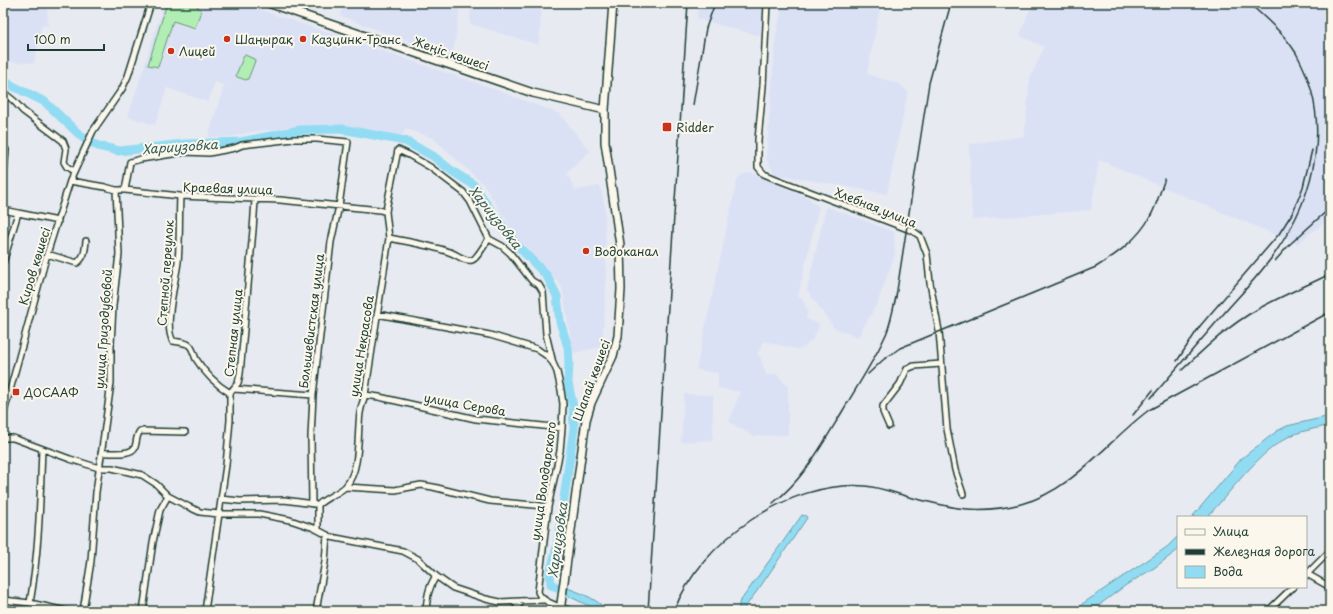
<svg xmlns="http://www.w3.org/2000/svg" width="1333" height="614" viewBox="0 0 1333 614" font-family="'Playpen Sans',sans-serif">
	<style>
		.built { fill: #dbe1f5 }
		.green { fill: #b1eeb4; stroke: #689674 }
		.water { fill: #92dcf3; stroke: #649ca7 }
		.lines { fill: none; stroke-linecap: round; stroke-linejoin: round }
		.river { stroke: #92dcf3; stroke-width: 9 }
		.street-casing { stroke: #1f3d34; stroke-width: 8 }
		.secondary-casing { stroke: #1f3d34; stroke-width: 10 }
		.street { stroke: #fbf7ec; stroke-width: 5 }
		.secondary { stroke: #fbf7ec; stroke-width: 7 }
		.rail { stroke: #1f3d34; stroke-width: 1.5 }
		.poi-dot { fill: #c8321e; stroke: #fbf7ec; stroke-width: 1.5 }
		.labels { text-anchor: middle; dominant-baseline: central; stroke-width: 4; stroke-linejoin: round; paint-order: stroke }
		.poi-label { font-size: 12px; fill: #1f3d34; stroke: #fbf7ec; text-anchor: start }
		.street-label { font-size: 12px; fill: #1f3d34; stroke: #fbf7ec }
		.water-label { font-size: 13px; font-style: italic; fill: #365d5a; stroke: #fbf7ec }
	</style>
	<rect width="100%" height="100%" fill="#e8eaf1"/>
	<filter id="ink" filterUnits="userSpaceOnUse"><feTurbulence type="fractalNoise" baseFrequency=".025" numOctaves="2"/><feDisplacementMap in="SourceGraphic" scale="8" xChannelSelector="R" yChannelSelector="G"/><feConvolveMatrix kernelMatrix="1 2 1 2 8 2 1 2 1" color-interpolation-filters="sRGB"/></filter>
	<g filter="url(#ink)">
		<path class="built" d="M3 3H47L48 26 42 25 34 63 6 62V41H3Z
			M164 3H241L483 85 560 114 590 151 567 173 575 190 600 186 605 207 606 289 602 347 573 353 562 287 516 236 484 185 433 138 406 129 401 136 345 125 257 131 229 137H208L224 85 215 82 208 102 167 88 155 125 128 117Z
			M344 3H458L459 15 453 54 435 51 340 16Z
			M471 3H542L539 45 470 24Z
			M698 3H763L760 36 697 19Z
			M783 3H881L867 74 900 84 908 92 887 194 775 174 766 159 776 34Z
			M1032 3H1330V218L1297 244 1099 160 1091 210 972 220 969 144 1024 136 1030 78 1044 47 1020 36Z
			M751 172 811 199V202L819 206 798 296 803 300 808 312 806 319 820 324 813 339 803 348 796 349 763 341 757 355 760 356 766 375 777 374 788 387V435L753 436 729 422 740 392 718 388V373L696 370 737 180 741 175Z
			M826 206 894 232 895 255 877 304 858 337 834 328 807 290Z
			M684 394 713 395V440L681 442Z"/>
		<path class="green" d="M167 3H195L201 11 195 28 173 21 158 67 148 65Z
			M244 55H245L254 59 255 61 248 79 246 80 237 77 236 75Z"/>
		<path class="water" d="M1330 416V425C1315 429 1299 431 1286 438 1254 457 1232 491 1207 517H1192L1242 458 1277 431 1287 426Z
			M802 515 806 516 807 518 760 587 742 611H739V603Z
			M1178 536V550L1154 568 1126 585 1091 611H1076L1082 604 1167 547Z
			M553 583C572 590 593 595 608 611H596L591 607 552 588Z"/>
		<g class="lines">
			<path class="river" d="M3 81 45 102 82 137 98 146 119 151 185 144 241 142 300 130 342 129 405 141 433 156 452 171 474 185 487 205 516 244 547 276 557 296 560 322 568 347 569 363 568 383 573 407 574 428 557 547 550 574 551 585 563 589"/>
			<g class="street-casing">
				<path id="street" d="M767 3 763 86 758 140V167L764 174 776 179 913 231 920 236 927 254 930 283 939 331 947 429 955 470 963 494
					M3 92 14 101 23 111 63 141 66 149 64 162 67 167 74 171
					M3 146 6 150 3 184
					M70 181 105 187 116 190H125L180 196 280 200 380 210 386 212
					M125 190 130 162 141 159 185 152 209 153 235 148 242 145 293 139H317L348 142 339 206 331 242 313 395 311 437 312 504
					M180 196C179 218 180 240 178 262 176 280 163 327 173 341 178 342 185 342 189 345 193 348 194 355 196 359 204 372 217 385 230 393
					M3 210 58 221
					M389 238C409 242 430 245 449 252 457 254 464 262 472 260 477 259 485 243 489 239
					M47 254 77 263C85 257 85 250 86 241
					M3 263 18 213
					M377 314 490 335 537 349 547 356 553 363 557 372 561 390 563 404 562 428 560 451 548 507 538 592C542 603 563 608 573 611
					M234 389 313 395
					M365 395 379 397 476 419 562 428
					M3 416 47 254 70 181 93 131 122 89 128 76 151 3
					M889 426 883 412V406L900 384 907 369 914 366 941 364
					M3 438H13L70 459 99 468H112L142 475 156 484 168 496 189 507 200 512 219 514H259L290 520 314 528 331 537 403 551 418 559 436 576 453 588 486 599 500 602 544 600
					M101 453C110 452 131 456 135 447 137 441 136 436 140 431L185 432
					M346 487 395 490 421 485 433 487 490 501 534 505 548 507
					M221 499 240 501 284 500 314 504
					M318 530V505C326 497 340 493 346 486 361 468 357 435 360 413 361 407 363 401 365 395L389 238 386 212 387 205 398 150 409 155 430 167 463 192 470 201 489 239 502 246 510 253 532 281 539 285 543 292 546 334 553 363
					M1307 574 1330 587
					M1306 575 1330 551
					M3 600 30 603 66 611
					M30 603C39 552 40 501 42 449
					M83 611 91 561 96 492 111 383V344L113 306 119 254 116 190
					M143 611 153 542 160 510 168 496
					M205 611 226 465 230 420V393L238 383 240 374 253 230 255 200
					M316 611 325 562 327 535
					M426 611C427 598 428 588 436 576
					M514 611 522 601
					M1268 611 1293 587"/>
			</g>
			<g class="secondary-casing">
				<path id="secondary" d="M268 3 533 93 605 110
					M560 611 586 420 591 403 613 356 618 336 621 289 620 245 605 142V110L613 3"/>
			</g>
			<use href="#street" class="street"/>
			<use href="#secondary" class="secondary"/>
			<path class="rail" d="M693 105 706 28 715 3
				M1275 261 1289 245 1330 208
				M1177 361 1200 326 1279 234 1293 212 1303 187 1312 150
				M1182 370C1205 348 1229 325 1258 309 1281 296 1306 286 1330 274
				M868 374 883 360 900 348 1096 267C1117 254 1138 239 1150 217 1157 205 1160 191 1165 179
				M1151 398C1176 369 1201 340 1226 311 1243 292 1261 273 1275 253 1317 193 1333 119 1296 53 1284 33 1266 19 1249 3
				M1133 415 1153 390
				M773 503C804 479 822 445 842 412 857 386 875 360 887 332 891 321 893 309 896 297L929 83 951 3
				M648 611 688 3
				M674 611C701 541 789 480 865 486 879 487 894 493 909 497 951 508 977 515 1021 504 1074 490 1107 441 1149 410L1330 312"/>
		</g>
	</g>
	<g class="poi-dot">
		<circle cx="227" cy="39" r="4"/>
		<circle cx="303" cy="39" r="4"/>
		<circle cx="171" cy="51" r="4"/>
		<rect x="662" y="122" width="10" height="10" rx="2"/>
		<circle cx="586" cy="251" r="4"/>
		<rect x="12" y="388" width="8" height="8" rx="2"/>
	</g>
	<g class="labels">
		<g class="poi-label">
			<text x="235" y="39">Шаңырақ</text>
			<text x="311" y="39">Казцинк-Транс</text>
			<text x="179" y="51">Лицей</text>
			<text x="676" y="127">Ridder</text>
			<text x="594" y="251">Водоканал</text>
			<text x="24" y="392">ДОСААФ</text>
		</g>
		<g class="street-label">
			<text transform="translate(451 53) rotate(19)">Жеңіс көшесі</text>
			<text transform="translate(228 188) rotate(2)">Краевая улица</text>
			<text transform="translate(876 207) rotate(22)">Хлебная улица</text>
			<text transform="translate(34 266) rotate(-73)">Киров көшесі</text>
			<text transform="translate(165 273) rotate(-86)">Степной переулок</text>
			<text transform="translate(311 321) rotate(-83)">Большевистская улица</text>
			<text transform="translate(103 329) rotate(-86)">улица Гризодубовой</text>
			<text transform="translate(233 333) rotate(-84)">Степная улица</text>
			<text transform="translate(361 346) rotate(-81)">улица Некрасова</text>
			<text transform="translate(591 380) rotate(-70)">Шапай көшесі</text>
			<text transform="translate(465 404) rotate(10)">улица Серова</text>
			<text transform="translate(543 481) rotate(-82)">улица Володарского</text>
		</g>
		<g class="water-label">
			<text transform="translate(180 146) rotate(-4)">Хариузовка</text>
			<text transform="translate(496 217) rotate(52)">Хариузовка</text>
			<text transform="translate(557 540) rotate(-82)">Хариузовка</text>
		</g>
	</g>
	<rect width="1333" height="614" fill="none" stroke="#fbf7ec" stroke-width="16"/>
	<rect x="8" y="8" width="1317" height="598" fill="none" stroke="#1f3d34" stroke-width="1.5" filter="url(#ink)"/>
	<rect x="1177" y="516" width="130" height="72" fill="#fbf7ec" stroke="#a3ada2"/>
	<rect x="1185" y="529" width="20" height="6" fill="#fbf7ec" stroke="#a3ada2"/>
	<text x="1213" y="536" font-size="12" fill="#1f3d34">Улица</text>
	<rect x="1185" y="549" width="20" height="6" fill="#1f3d34" stroke="#a3ada2"/>
	<text x="1213" y="556" font-size="12" fill="#1f3d34">Железная дорога</text>
	<rect x="1185" y="566" width="20" height="12" fill="#92dcf3" stroke="#a3ada2"/>
	<text x="1213" y="576" font-size="12" fill="#1f3d34">Вода</text>
	<path d="M28 44v6h76v-6" fill="none" stroke="#1f3d34" stroke-width="2"/>
	<text x="34" y="44" font-size="12" fill="#1f3d34" stroke="#fbf7ec" stroke-width="3" paint-order="stroke">100 m</text>
</svg>
